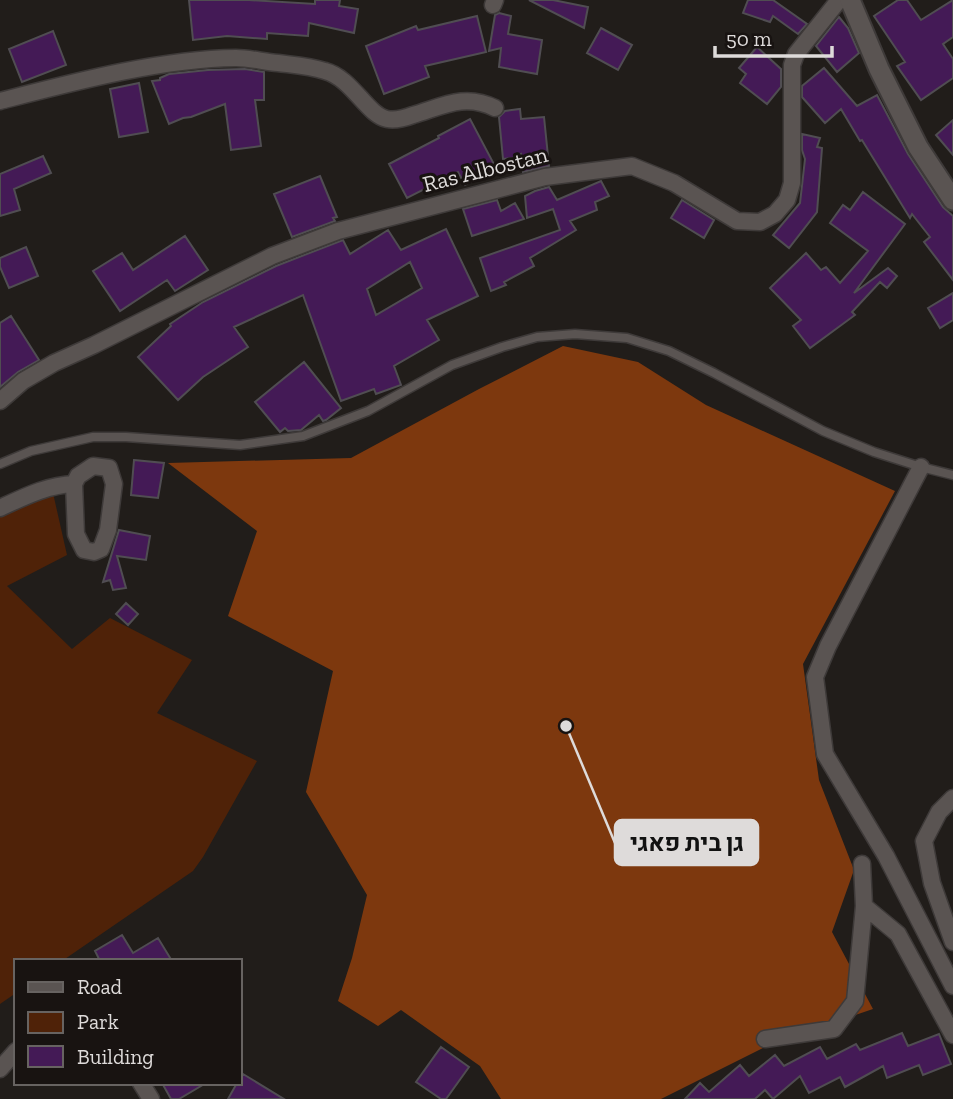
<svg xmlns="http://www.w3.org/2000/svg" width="953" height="1099" viewBox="0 0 953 1099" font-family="'Zilla Slab',Heebo,serif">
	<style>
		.green { fill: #4f2208 }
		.forest { fill: #7d380e }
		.building { fill: #441a56; stroke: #504d52; stroke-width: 2; fill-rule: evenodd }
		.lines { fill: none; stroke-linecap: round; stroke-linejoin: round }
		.service-casing { stroke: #3e3a39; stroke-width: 11 }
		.minor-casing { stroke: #3e3a39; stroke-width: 19 }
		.tertiary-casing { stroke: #3e3a39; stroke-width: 23 }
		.service { stroke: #5a5452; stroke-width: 8 }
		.minor { stroke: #5a5452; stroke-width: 16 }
		.tertiary { stroke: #5a5452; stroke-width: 19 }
		.labels { text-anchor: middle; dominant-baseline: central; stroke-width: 6; stroke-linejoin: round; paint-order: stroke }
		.street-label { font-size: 23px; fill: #dedbda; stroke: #181311 }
		.leader { fill: none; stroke: #dedbda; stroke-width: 2.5 }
		.callout-dot { fill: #dedbda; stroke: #181311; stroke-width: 2.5 }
		.callout { fill: #dedbda; stroke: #dedbda; stroke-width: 2.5 }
		.callout-label { font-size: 24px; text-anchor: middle; font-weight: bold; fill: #111 }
	</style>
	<rect width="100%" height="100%" fill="#211d1a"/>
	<path class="green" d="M53 493 67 555 7 586 72 649 110 618 192 660 157 713 257 761 203 857 193 871 62 961H16V993L0 1004V515Z"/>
	<path class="forest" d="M563 346 638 362 706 405 895 491 803 664 819 780 854 870 832 932 873 1009 773 1043 661 1099H501L480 1066 401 1010 378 1026 338 1001 352 958 367 895 306 792 333 671 228 616 257 531 168 463 351 458 479 389Z"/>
	<path class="building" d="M189 0H249L315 4V0H340L339 6 358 9 354 33 309 23 308 36 267 33V39L227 36 193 40Z
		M529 0H553L588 7 584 28Z
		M748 0H773L807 24 798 34 773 16 770 22 743 13Z
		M898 0H907L921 20 953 0V37L943 44 953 59V78L921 100 897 66 905 62 874 16Z
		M499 13 511 16 508 34 542 40 537 74 499 67 501 48 489 51 495 15Z
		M477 16 486 52 425 66 429 77 384 94 366 46 416 26 418 30Z
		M839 17 848 28 859 53 837 72 816 46Z
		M601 28 632 45 618 70 587 53Z
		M53 31 66 65 22 82 9 49Z
		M757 47 781 69V87L767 104 740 83 746 74 739 68Z
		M824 68 857 106 877 95 908 154 943 207 953 216V280L924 242 930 237 912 214 910 218 862 140 860 141 841 109 825 123 802 97V86Z
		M245 69 264 72V100H255L261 146 231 150 225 104 191 117 183 118 169 124 152 81 160 80V78L169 74 179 73 208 70Z
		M139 83 148 132 119 137 110 89Z
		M520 109 521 119 544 117 549 166 523 172 521 154 513 158 503 159 499 117 505 111Z
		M470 119 496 168 465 185 458 172 407 198 389 164 439 138 438 136Z
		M953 120V155L936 135Z
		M802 134 820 138 817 147 822 148 817 212 789 248 773 235 800 203 805 159 802 150Z
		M43 156 51 173 14 189 20 210 0 216V174Z
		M320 176 337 217 333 218 335 221 292 237 274 194Z
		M601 181 609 196 595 202 597 210 570 221 576 230 530 258 534 266 504 282 506 285 491 291 480 258 560 230 553 209 527 218 525 196 535 191 549 187 557 200Z
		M863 192 905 224 854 293 888 268 897 276 887 288 880 282 852 312 855 315 810 348 793 326 801 320 770 288 806 253 821 270 826 267 840 283 868 251 830 223 843 205 850 210Z
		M497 200 501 211 515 203 524 219 472 236 463 209Z
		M682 200 714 220 704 238 671 218Z
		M446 229 478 296 427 320 439 340 394 366 401 385 376 394 374 389 341 401 303 295 234 327 248 347 203 377 178 400 138 357 171 326 170 324 203 302 276 266 343 240 350 254 388 230 401 250ZM410 262 422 288 376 315 367 289Z
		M185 236 208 270 175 291 167 280 120 311 93 271 122 253 133 270Z
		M26 247 38 276 9 288 0 267V258Z
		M953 293V320L940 328 928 308Z
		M11 316 39 360 18 372 0 387V323Z
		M304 362 341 408 326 420 323 421 319 415 301 430 288 431 285 428 280 432 255 402Z
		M134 460 164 463 158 498 131 495Z
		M119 530 150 536 146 560 117 556 126 588 113 590 110 580 103 582Z
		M126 603 138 614 128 625 116 614Z
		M122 935 133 953 158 938 172 961H100L95 951Z
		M902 1033 908 1046 939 1034 951 1064 923 1075 919 1065 887 1078 883 1066 845 1087 840 1077 809 1093 800 1076 773 1099 765 1090 755 1099H685L700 1083 709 1092 740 1065 749 1076 775 1055 784 1066 820 1047 827 1059 856 1044 860 1050Z
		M441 1047 469 1067 446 1099H441L416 1082Z
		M243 1074 284 1099H228L237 1083H240V1079Z
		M162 1083H206L179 1099H171Z"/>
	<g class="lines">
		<g class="service-casing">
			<path id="service" d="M0 464 31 451 93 437H126L240 445 303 436 368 411 452 365 502 347 537 337 575 334 627 338 669 351 714 373 823 431 874 452 921 467 953 475"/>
		</g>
		<g class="minor-casing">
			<path id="minor" d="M493 5 495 0
				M0 101C74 82 160 59 236 58 250 58 264 62 278 63 294 65 310 66 325 71 352 78 367 115 387 119 396 121 405 118 413 115 443 106 465 93 495 108
				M0 401 23 381 54 363 94 345 272 256 338 231 545 177 632 166 674 183 737 221 760 222 775 214 787 200 792 183V65L796 54 839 0
				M93 466 109 468 114 484 108 530 101 549 94 552 84 550 76 534 74 484 78 476Z
				M921 467 828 646 815 677 825 754 886 856 953 986
				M0 508C24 497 47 485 74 484
				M953 798 939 812 924 841 932 883 953 942
				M862 864 864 906
				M765 1039 834 1029 855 1001 864 906 898 934 953 1035
				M0 1069 16 1051
				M141 1083 151 1099"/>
		</g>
		<g class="tertiary-casing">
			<path id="tertiary" d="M850 0 879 69 918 147 953 200"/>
		</g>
		<use href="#service" class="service"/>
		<use href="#minor" class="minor"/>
		<use href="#tertiary" class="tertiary"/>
	</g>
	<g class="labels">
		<g class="street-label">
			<text transform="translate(485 169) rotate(-14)">Ras Albostan</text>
		</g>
	</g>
	<path class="leader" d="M566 726L615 843"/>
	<circle class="callout-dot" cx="566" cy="726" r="7"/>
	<rect class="callout" x="615" y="820" width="143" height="45" rx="7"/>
	<g class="callout-label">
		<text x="687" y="851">גן בית פאגי</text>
	</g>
	<rect x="14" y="959" width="228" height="126" fill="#181311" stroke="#676361" stroke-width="2"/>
	<rect x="28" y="982" width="35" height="10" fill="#5a5452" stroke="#676361" stroke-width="2"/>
	<text x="77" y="994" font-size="21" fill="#dedbda">Road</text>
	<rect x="28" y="1012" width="35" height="21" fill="#4f2208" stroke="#676361" stroke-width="2"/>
	<text x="77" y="1029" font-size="21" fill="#dedbda">Park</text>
	<rect x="28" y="1046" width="35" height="21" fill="#441a56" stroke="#676361" stroke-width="2"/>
	<text x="77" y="1064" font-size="21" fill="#dedbda">Building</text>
	<path d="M715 46v10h117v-10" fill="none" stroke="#dedbda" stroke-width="3.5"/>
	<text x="726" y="46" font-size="21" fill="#dedbda" stroke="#181311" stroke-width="5" paint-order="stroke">50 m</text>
</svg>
